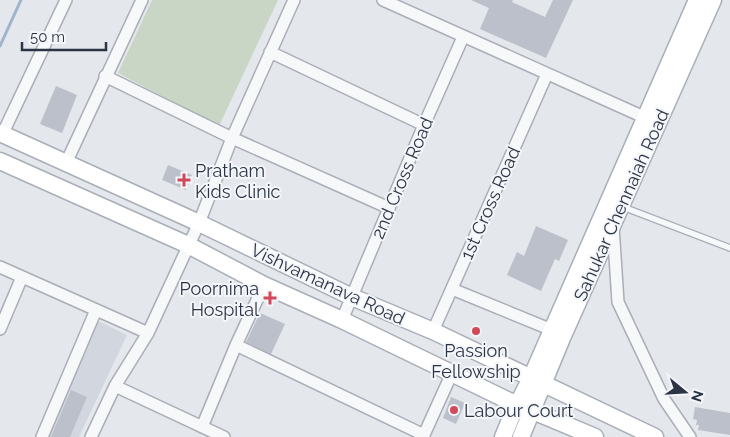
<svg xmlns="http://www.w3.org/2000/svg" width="730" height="437" viewBox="0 0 730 437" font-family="Raleway,sans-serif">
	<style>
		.built { fill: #d2d6de }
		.green { fill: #c9d6c5 }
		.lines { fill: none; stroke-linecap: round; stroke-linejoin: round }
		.stream { stroke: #9fb4cc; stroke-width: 3 }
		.building { fill: #bbc0ca }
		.lane-casing { stroke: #a9aeb7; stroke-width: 8 }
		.street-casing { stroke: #a9aeb7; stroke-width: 14 }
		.secondary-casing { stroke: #a9aeb7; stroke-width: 19 }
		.lane { stroke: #f7f8fa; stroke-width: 5.5 }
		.street { stroke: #f7f8fa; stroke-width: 11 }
		.secondary { stroke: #fff; stroke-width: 16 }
		.poi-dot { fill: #d1495b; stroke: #f4f6f9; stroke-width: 2 }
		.labels { text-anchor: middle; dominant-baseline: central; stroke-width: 4; stroke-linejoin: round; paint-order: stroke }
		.poi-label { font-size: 18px; fill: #2b3445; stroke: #f4f6f9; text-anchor: start }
		.street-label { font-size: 18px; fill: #2b3445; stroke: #f4f6f9 }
	</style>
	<rect width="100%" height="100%" fill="#e4e7ec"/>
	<path class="built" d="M96 320 127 335 79 437H46Z"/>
	<path class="green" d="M152 0H278L219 126 118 73Z"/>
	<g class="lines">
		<path class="stream" d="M0 46 21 0"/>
	</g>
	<path class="building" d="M471 0H513L512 2 545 17 553 0H573L546 58 480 29 489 8Z
		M56 86 77 95 62 133 40 124Z
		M168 165 192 175 186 190 162 180Z
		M536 226 568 240 559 261 555 259 541 291 507 275 517 252 524 256Z
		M260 313 285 324 271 354 246 342Z
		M71 390 87 397 70 437H51Z
		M451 397 465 403 456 424 443 418Z
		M695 407 730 413V435L698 430 699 425H696L697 420 693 419Z"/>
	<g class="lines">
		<g class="lane-casing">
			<path id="lane" d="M623 207 730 248"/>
		</g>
		<g class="street-casing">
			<path id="street" d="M383 0 646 118
				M270 52 424 125
				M105 76 232 138 389 208
				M2 135 66 0
				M66 163 142 0
				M613 226 618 302 664 399 690 437
				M0 267 148 333
				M452 289 552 330
				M342 320 424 125 463 37
				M0 329 22 277
				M433 331 547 74
				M236 345 424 435
				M115 386 224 437
				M202 427 236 345 264 285
				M42 437 96 310
				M91 437 115 386 148 333 199 223 232 138 294 0
				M423 437 452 373"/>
		</g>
		<g class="secondary-casing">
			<path id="secondary" d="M0 133 199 223 352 297 433 331 655 437
				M0 161 188 245 264 285 342 320 509 401 595 437
				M503 437 512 415 531 378 697 0
				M521 437 562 338 713 0"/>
		</g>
		<use href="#lane" class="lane"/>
		<use href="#street" class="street"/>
		<use href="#secondary" class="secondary"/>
	</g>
	<g class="poi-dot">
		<path d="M181.5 172.5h5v5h5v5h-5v5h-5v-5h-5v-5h5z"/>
		<path d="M267.5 290.5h5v5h5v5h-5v5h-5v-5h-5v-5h5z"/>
		<circle cx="476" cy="331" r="5"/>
		<circle cx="454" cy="410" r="5"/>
	</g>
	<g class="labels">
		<g class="poi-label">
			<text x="195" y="170">Pratham<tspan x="195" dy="21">Kids Clinic</tspan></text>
			<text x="259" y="288" text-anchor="end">Poornima<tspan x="259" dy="21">Hospital</tspan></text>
			<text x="476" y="350" text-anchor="middle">Passion<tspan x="476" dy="21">Fellowship</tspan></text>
			<text x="464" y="410">Labour Court</text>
		</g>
		<g class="street-label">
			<text transform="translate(402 178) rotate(-67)">2nd Cross Road</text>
			<text transform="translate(490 203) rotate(-66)">1st Cross Road</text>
			<text transform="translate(621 205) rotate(-66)">Sahukar Chennaiah Road</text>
			<text transform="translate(328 284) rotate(25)">Vishvamanava Road</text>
		</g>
	</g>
	<g transform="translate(685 392) rotate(108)" stroke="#f4f6f9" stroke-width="4" paint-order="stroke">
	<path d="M0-4L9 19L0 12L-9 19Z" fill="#2b3445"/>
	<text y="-8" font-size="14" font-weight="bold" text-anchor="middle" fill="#2b3445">N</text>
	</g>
	<path d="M22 42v8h84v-8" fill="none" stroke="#2b3445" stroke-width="2.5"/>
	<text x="30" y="42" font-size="15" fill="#2b3445" stroke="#f4f6f9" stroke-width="4" paint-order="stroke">50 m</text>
</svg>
